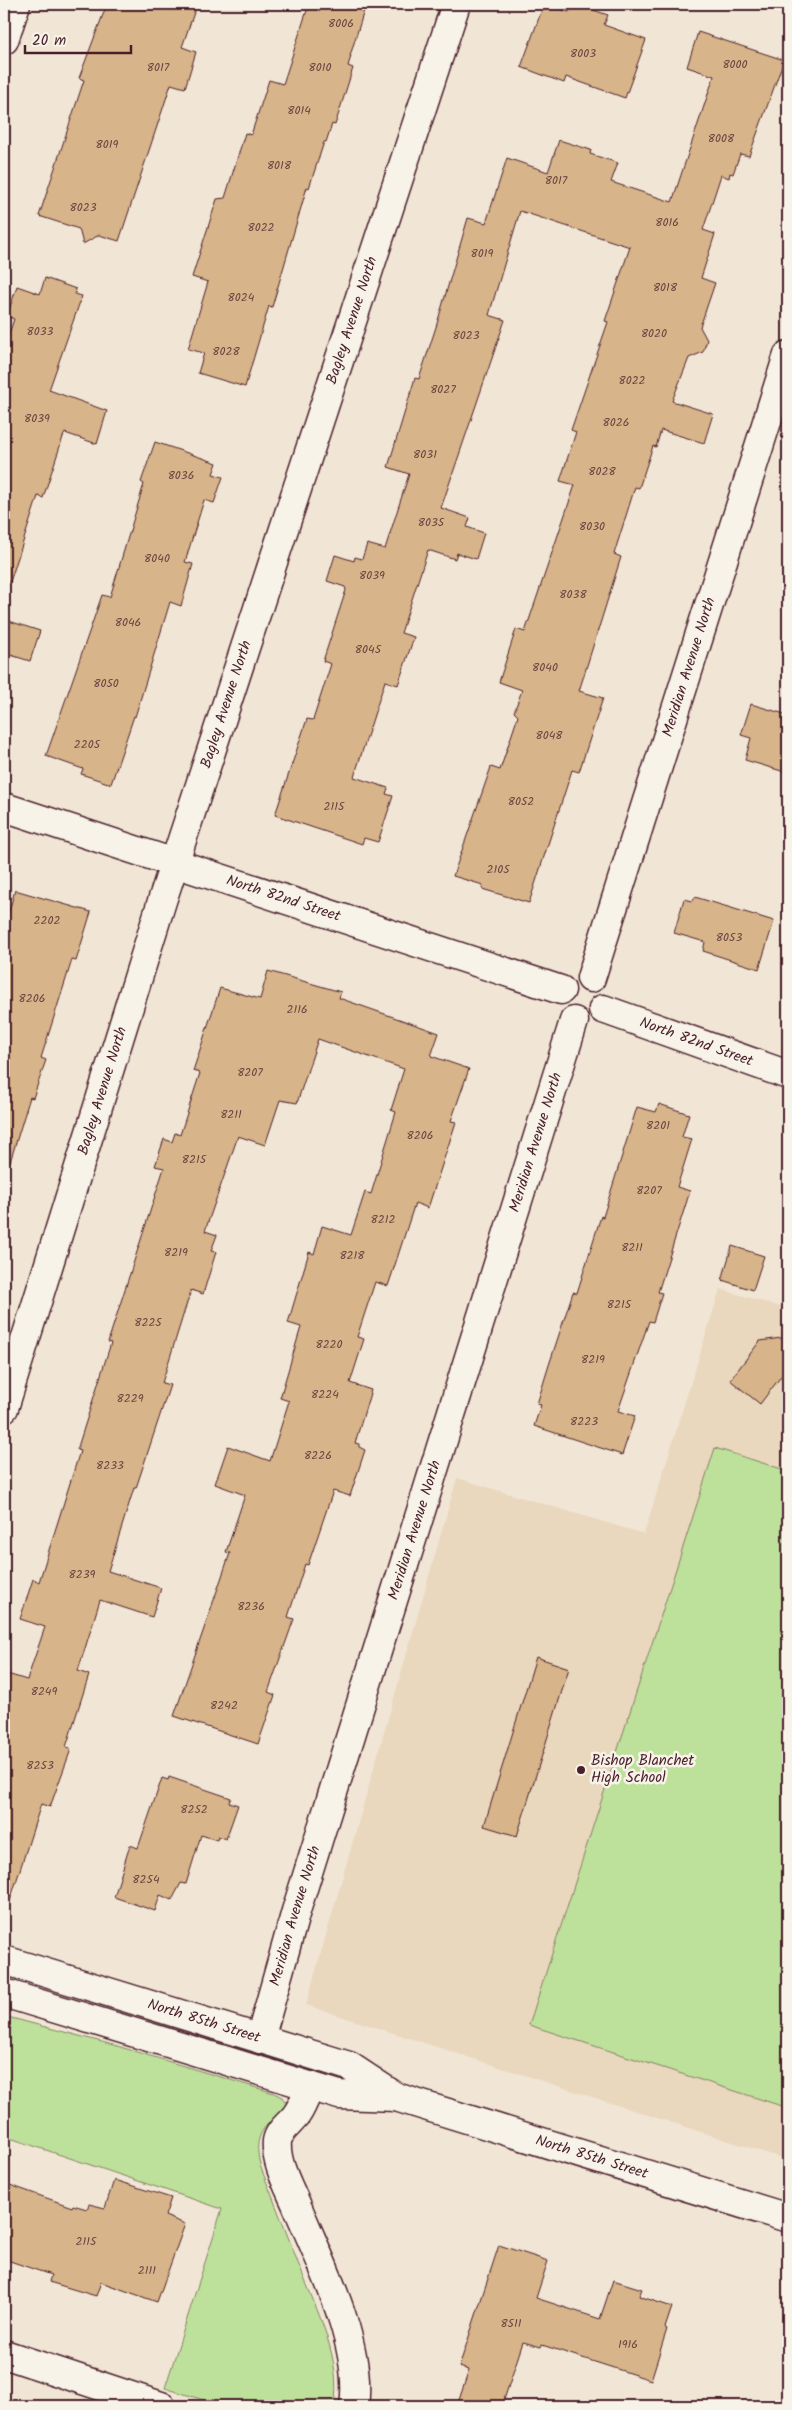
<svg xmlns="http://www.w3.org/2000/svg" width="792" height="2410" viewBox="0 0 792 2410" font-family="Kalam,sans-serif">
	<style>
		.built { fill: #e9d7be }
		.green { fill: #bde19b; stroke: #848063 }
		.building { fill: #d7b489; stroke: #4a1f2b }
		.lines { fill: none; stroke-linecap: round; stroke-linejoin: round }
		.street-casing { stroke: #4a1f2b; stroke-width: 31 }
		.secondary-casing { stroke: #4a1f2b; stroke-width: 31 }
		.street { stroke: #f7f3e8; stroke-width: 28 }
		.secondary { stroke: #f7f3e8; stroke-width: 28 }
		.poi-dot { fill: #4a1f2b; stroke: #f7f3e8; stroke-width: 2 }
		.labels { text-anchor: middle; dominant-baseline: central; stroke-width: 5; stroke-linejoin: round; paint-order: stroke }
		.number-label { font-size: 12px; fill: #6d4442 }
		.street-label { font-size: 15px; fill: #4a1f2b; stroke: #f7f3e8 }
		.poi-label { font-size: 15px; fill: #4a1f2b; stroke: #f7f3e8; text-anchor: start }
	</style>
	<rect width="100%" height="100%" fill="#f1e6d5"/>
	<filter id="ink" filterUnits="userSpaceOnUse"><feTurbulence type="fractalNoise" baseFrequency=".02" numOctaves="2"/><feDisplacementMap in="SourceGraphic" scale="10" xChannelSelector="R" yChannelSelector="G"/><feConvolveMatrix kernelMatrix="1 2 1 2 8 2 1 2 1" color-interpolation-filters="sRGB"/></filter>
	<g filter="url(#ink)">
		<path class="built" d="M720 1289 788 1309V2160L306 2005 457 1478 644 1534Z"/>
		<path class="green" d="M715 1448 788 1471V2108L529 2025Z
			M4 2016 117 2046 274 2093 282 2097 288 2105C283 2112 277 2115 271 2121 255 2135 256 2149 261 2168 274 2201 287 2234 300 2268 316 2309 343 2360 334 2406H223L165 2388 222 2209 4 2136Z"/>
		<path class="building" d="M107 4H197L182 47 196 52 185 88 171 84 119 241 99 235 83 244 79 229 39 216 84 80 79 78Z
			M309 4H366L350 56H351L348 66 353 68 335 125 332 124 326 142H324L309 188 307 187 272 307 269 306 245 387 198 373 204 353 188 349 208 282 192 277 217 199 225 198 245 133 251 135 269 80 283 84Z
			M544 4 569 12 572 4H576L608 15 604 25 646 40 625 98 566 77 564 83 521 67Z
			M698 32 784 60 749 156 740 154 733 174 730 173 729 178 721 175 703 230 715 234 701 278 715 283 700 327 707 340 703 352 689 358 672 401 713 414 704 443 661 430 656 447 653 446 639 488 635 487 614 554 621 557 579 691 603 698 579 772 572 770 529 903 482 889 483 885 453 876 491 767 500 770 518 716 514 712 522 690 499 682 516 629 525 632 575 485 560 481 576 432 571 430 608 322 605 321 630 247 520 211 489 315 505 320 441 508 470 518 467 527 484 533 476 559 457 553 455 559 428 550 401 633 414 637 398 685 385 681 354 777 388 788 386 794 393 796 378 842 364 838 362 844 275 815 307 719 313 720 331 664 323 661 346 590 345 587 327 581 335 555 354 561 355 557 362 559 367 544 385 549 409 474 388 467 415 378 419 379 436 327 468 218 486 223 507 158 548 172 559 140 591 150 590 154 618 163 611 182 672 202 714 76 687 67Z
			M45 278 76 289 75 294 82 296 49 390 107 411 97 444 65 433 63 437 43 498 38 496 10 582 4 581V349L14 319 7 316 17 286 40 294Z
			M155 442 217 463 213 474 223 477 214 503 204 500 185 562 193 564 181 606 170 602 135 717 134 716 111 784 81 774 83 769 46 756 102 595 110 597 144 484 141 482Z
			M9 621 40 631 30 661 4 653V637Z
			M751 704 788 715V773L745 760 751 738 741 735Z
			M15 890 91 912 76 961 72 960 41 1058 46 1060 33 1098 30 1097 10 1162 4 1161V929Z
			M695 897 774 921 759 969 703 951 705 942 674 933 684 899 693 901Z
			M268 971 341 992 339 998 439 1033 431 1056 469 1069 451 1121 456 1122 428 1208 415 1203 392 1274 388 1286 375 1282 357 1337 364 1339 350 1383 371 1390 355 1443 359 1444V1447L365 1450 350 1496 333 1491 308 1565 305 1564 288 1617 294 1619 268 1692 275 1695 258 1744 174 1716 230 1553 226 1552 245 1495 215 1484 228 1446 270 1461 289 1401 280 1398 301 1327 288 1323 309 1252 314 1254 322 1226 351 1235 365 1192 371 1194 396 1112 391 1110 404 1069 318 1039 297 1103 280 1100 265 1145 238 1136 205 1231 217 1235 211 1251 216 1252 203 1294 191 1290 162 1383 170 1385 136 1488H134L108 1571 161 1588 152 1617 100 1600 78 1671 89 1675 66 1747 70 1748V1752L50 1807 41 1804 10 1901 4 1900V1673L27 1680 45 1627 20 1619 33 1579 39 1582 80 1451 77 1450 111 1343 108 1342 164 1168 155 1166 164 1139 172 1142 175 1133 180 1135 200 1073 193 1071 220 988 260 999Z
			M659 1104 689 1114 682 1137 692 1139 677 1187 690 1191 658 1292 662 1293 653 1322 649 1321 618 1411 635 1416 622 1455 534 1426 541 1405 537 1404 549 1365 573 1292 577 1293 601 1216 603 1217 637 1107 656 1112Z
			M732 1246 764 1256 753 1290 722 1280Z
			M788 1337V1367L760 1404 730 1380 760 1341Z
			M536 1657 569 1668 517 1836 484 1826Z
			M169 1777 231 1798 229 1802 238 1805 226 1839 218 1836 217 1840 201 1835 186 1884 181 1883 172 1900 160 1895 155 1911 114 1897 130 1845 138 1848 162 1778 168 1780Z
			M114 2180 171 2198 165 2216 185 2224 157 2302 101 2282 96 2296 49 2282 51 2275 4 2259V2206L10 2185 72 2207 73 2205 87 2209 89 2204 105 2208Z
			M499 2245 548 2261 536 2298 600 2319 613 2280 642 2289 639 2296 672 2307 665 2328 667 2329 651 2380 542 2345 541 2347 523 2342 502 2406H457L469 2370 459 2367Z"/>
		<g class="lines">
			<g class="street-casing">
				<g id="street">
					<path d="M4 40 16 4"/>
					<path id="s1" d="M4 807 561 990"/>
					<path id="s2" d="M591 978 788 355"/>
					<path id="s3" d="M603 1009 788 1075"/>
					<path id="s4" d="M4 1408 162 901 456 4"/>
					<path id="s5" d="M260 2039 296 1911 574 1021"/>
					<path d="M310 2086C306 2096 303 2105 297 2114 291 2123 279 2130 277 2141 275 2163 289 2187 297 2206 321 2263 363 2345 354 2406"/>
					<path d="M4 2354 161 2406"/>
				</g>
			</g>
			<g class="secondary-casing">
				<g id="secondary">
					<path id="s6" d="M4 1960 349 2066 396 2097"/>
					<path id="s7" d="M4 1993 339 2095 396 2097 788 2218"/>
				</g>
			</g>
			<use href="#street" class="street"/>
			<use href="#secondary" class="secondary"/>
		</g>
	</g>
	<circle class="poi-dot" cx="581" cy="1770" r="5"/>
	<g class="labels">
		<g class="number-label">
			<text x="341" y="23">8006</text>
			<text x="583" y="53">8003</text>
			<text x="735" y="64">8000</text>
			<text x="158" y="67">8017</text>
			<text x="320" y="67">8010</text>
			<text x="299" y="110">8014</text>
			<text x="721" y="138">8008</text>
			<text x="107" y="144">8019</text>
			<text x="279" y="165">8018</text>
			<text x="556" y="180">8017</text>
			<text x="83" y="207">8023</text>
			<text x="667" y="222">8016</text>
			<text x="261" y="227">8022</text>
			<text x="482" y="253">8019</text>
			<text x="665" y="287">8018</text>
			<text x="241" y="297">8024</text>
			<text x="40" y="331">8033</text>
			<text x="654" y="333">8020</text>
			<text x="466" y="335">8023</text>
			<text x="226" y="351">8028</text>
			<text x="632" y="380">8022</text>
			<text x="443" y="389">8027</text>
			<text x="37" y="418">8039</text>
			<text x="616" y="422">8026</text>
			<text x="425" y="454">8031</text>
			<text x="602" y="471">8028</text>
			<text x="181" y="475">8036</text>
			<text x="431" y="522">8035</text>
			<text x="592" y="526">8030</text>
			<text x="157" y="558">8040</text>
			<text x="372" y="575">8039</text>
			<text x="573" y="594">8038</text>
			<text x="128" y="622">8046</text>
			<text x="368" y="649">8045</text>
			<text x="545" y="667">8040</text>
			<text x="106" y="683">8050</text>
			<text x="549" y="735">8048</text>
			<text x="87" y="744">2205</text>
			<text x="521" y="801">8052</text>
			<text x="334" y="806">2115</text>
			<text x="498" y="869">2105</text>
			<text x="47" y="920">2202</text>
			<text x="729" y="937">8053</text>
			<text x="32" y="998">8206</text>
			<text x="297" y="1009">2116</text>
			<text x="250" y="1072">8207</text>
			<text x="231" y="1114">8211</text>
			<text x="658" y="1125">8201</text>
			<text x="420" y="1135">8206</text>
			<text x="194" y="1159">8215</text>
			<text x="649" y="1190">8207</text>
			<text x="383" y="1219">8212</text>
			<text x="632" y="1247">8211</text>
			<text x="176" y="1252">8219</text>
			<text x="352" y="1255">8218</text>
			<text x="619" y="1304">8215</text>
			<text x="148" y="1322">8225</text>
			<text x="329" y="1344">8220</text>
			<text x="593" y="1359">8219</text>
			<text x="325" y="1394">8224</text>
			<text x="130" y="1398">8229</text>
			<text x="584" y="1421">8223</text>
			<text x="318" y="1455">8226</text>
			<text x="110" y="1465">8233</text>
			<text x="82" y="1574">8239</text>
			<text x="251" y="1606">8236</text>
			<text x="44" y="1691">8249</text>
			<text x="224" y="1705">8242</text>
			<text x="40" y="1765">8253</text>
			<text x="194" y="1809">8252</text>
			<text x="146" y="1879">8254</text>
			<text x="86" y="2241">2115</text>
			<text x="147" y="2270">2111</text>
			<text x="511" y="2323">8511</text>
			<text x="628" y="2344">1916</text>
		</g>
		<g class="street-label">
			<text stroke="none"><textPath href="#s4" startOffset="1142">Bagley Avenue North</textPath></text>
			<text stroke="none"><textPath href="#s2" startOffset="326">Meridian Avenue North</textPath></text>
			<text stroke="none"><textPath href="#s4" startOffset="738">Bagley Avenue North</textPath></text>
			<text stroke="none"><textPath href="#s1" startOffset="294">North 82nd Street</textPath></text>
			<text stroke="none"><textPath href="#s3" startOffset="99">North 82nd Street</textPath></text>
			<text stroke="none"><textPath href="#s4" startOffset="332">Bagley Avenue North</textPath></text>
			<text stroke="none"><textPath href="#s5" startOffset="938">Meridian Avenue North</textPath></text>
			<text stroke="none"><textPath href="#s5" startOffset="532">Meridian Avenue North</textPath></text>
			<text stroke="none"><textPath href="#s5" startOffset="128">Meridian Avenue North</textPath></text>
			<text stroke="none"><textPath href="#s6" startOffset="209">North 85th Street</textPath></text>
			<text stroke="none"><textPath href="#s7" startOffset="612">North 85th Street</textPath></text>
		</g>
		<g class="poi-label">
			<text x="591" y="1761">Bishop Blanchet<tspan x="591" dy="17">High School</tspan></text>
		</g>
	</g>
	<rect width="792" height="2410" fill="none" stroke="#f7f3e8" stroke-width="20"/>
	<rect x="10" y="10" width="772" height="2390" fill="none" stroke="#4a1f2b" stroke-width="2" filter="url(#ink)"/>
	<path d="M25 45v8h106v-8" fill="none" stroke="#4a1f2b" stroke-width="2.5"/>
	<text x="32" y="45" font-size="15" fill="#4a1f2b" stroke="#f7f3e8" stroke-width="4" paint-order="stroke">20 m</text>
</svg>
